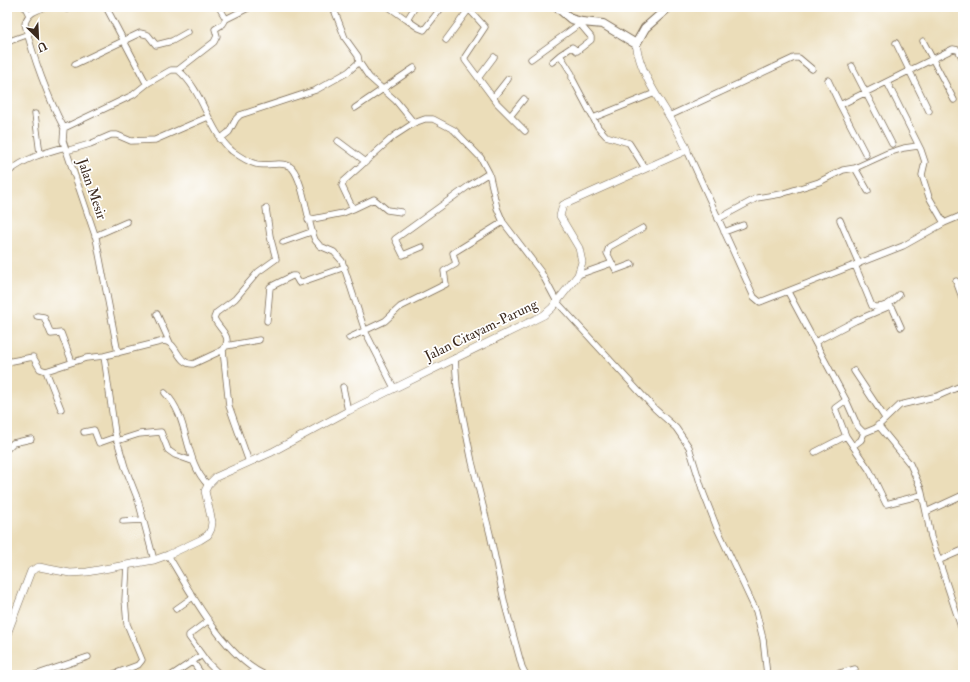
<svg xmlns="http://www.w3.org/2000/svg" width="970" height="682" viewBox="0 0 970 682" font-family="'IM FELL Double Pica',serif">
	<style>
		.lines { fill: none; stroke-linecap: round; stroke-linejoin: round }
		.minor-casing { stroke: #796954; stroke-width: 7 }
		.tertiary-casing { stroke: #796954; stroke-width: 8 }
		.secondary-casing { stroke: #796954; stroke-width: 10 }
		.minor { stroke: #fff; stroke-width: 5.5 }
		.tertiary { stroke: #fff; stroke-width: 7 }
		.secondary { stroke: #fff; stroke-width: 8 }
		.labels { text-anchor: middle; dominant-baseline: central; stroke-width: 3.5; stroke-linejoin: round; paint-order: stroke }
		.street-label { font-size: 14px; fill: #3b2a1e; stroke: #fff }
	</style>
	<rect width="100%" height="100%" fill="#fff"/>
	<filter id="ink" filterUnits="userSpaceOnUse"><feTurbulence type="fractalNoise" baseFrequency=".025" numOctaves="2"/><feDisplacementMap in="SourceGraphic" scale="8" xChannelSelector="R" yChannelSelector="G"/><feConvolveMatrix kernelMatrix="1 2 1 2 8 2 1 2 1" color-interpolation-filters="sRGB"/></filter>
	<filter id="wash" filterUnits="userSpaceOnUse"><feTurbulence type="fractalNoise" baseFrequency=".012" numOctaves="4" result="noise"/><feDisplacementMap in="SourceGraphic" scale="16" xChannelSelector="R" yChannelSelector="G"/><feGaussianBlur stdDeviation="0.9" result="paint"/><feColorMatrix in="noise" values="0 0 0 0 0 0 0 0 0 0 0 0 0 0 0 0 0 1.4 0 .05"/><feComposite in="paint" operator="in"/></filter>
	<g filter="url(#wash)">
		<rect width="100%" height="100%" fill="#ebddb9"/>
	</g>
	<g filter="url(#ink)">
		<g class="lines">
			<g class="minor-casing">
				<path id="minor" d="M25 7 29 15
					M46 7C37 10 27 13 25 24 33 57 48 98 64 128
					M64 7 67 9 72 7
					M106 7 145 81 148 83 171 70H178C204 91 207 129 232 151 239 156 248 162 256 164 266 167 284 160 292 168 304 182 307 221 315 240L320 246 334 252 342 261 365 331 394 388
					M219 7 226 19 250 7
					M333 7 345 38 358 56 359 62
					M389 7 407 20
					M415 7 407 20 419 28 424 30 442 7
					M467 7 485 27 465 57V60L497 103 525 131
					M446 40 469 9
					M923 41 954 100
					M7 42 29 34
					M896 43 929 111
					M560 55 572 47 577 51 591 40V37L580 24
					M531 59 582 22
					M552 62 560 55 572 74V78L598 127 606 136 629 143 645 168
					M75 64 140 33 148 35 156 45 172 41 188 32
					M852 66 892 144
					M178 70 214 42 217 36 215 29 223 24 226 19
					M479 77 494 57
					M828 80 840 105
					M887 82 921 150 925 162 922 175 929 197 944 223
					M493 98 508 79
					M355 108 414 68
					M35 114 40 154
					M511 115 524 99
					M669 116 794 58H799L812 69
					M593 118 655 93
					M220 139 229 132 236 119 240 115 316 90 348 72 359 62 369 77 396 101 414 123
					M338 141 366 162
					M687 150 754 297 760 302 903 246 944 223 963 215
					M66 151 90 144 111 135H117L131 141 155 140 208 117
					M866 155 840 105 953 49 958 50 963 59
					M855 168 868 191
					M7 173C26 158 43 153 65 147
					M353 209 374 199 387 210 401 212
					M718 219 757 198 781 194 819 182 843 170 855 168 888 153 904 148 918 146
					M308 220 343 213 353 209 342 186 344 181 394 136 414 123 425 119H433L454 130 481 158 489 173 497 208 503 222 541 272 557 302 655 409 676 428 689 447 703 492 717 528 756 611 763 639 767 675
					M840 220 859 264
					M724 232 743 225
					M95 236 127 222
					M283 242 311 232
					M422 247 403 255 395 239 470 185 489 173
					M612 263 607 253 609 247 643 228
					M855 265 872 306C882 310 893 302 899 295
					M578 275 612 263 616 270 632 264
					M956 281 963 300
					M788 292 846 400 835 408 846 436 870 471 886 504 922 495
					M157 314 170 343
					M37 316 44 317 51 334 61 333 72 362
					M267 321 270 287 292 276H295L299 283 345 267
					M349 338 385 321 400 307 446 284 444 271 456 264 453 253 503 222
					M815 342 855 321 890 306 893 309 901 327
					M226 346 259 340
					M118 353 96 238 63 141 64 128 133 95 148 83
					M104 356 115 433 125 467 138 500 154 560
					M455 358 457 387 472 462 490 534 505 605 522 667 526 675
					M7 362 33 357 40 369 46 371 86 358 104 356 164 341C178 343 177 364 193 364L223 350
					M46 371 61 409
					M854 371 885 418
					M960 386 963 394
					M343 387 348 411
					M165 393C190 417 183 460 208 485
					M846 400 858 427 864 433 876 428 900 405 938 396 963 385
					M878 425 910 464 921 489 926 512
					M84 432 94 430 99 443 116 437
					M117 441 139 434 161 432 168 450 175 455 192 461
					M853 446 861 440 864 433
					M7 449 13 443 31 439
					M815 452 846 436
					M249 462 229 406 223 350C234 336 219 330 214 318L216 313 235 299 258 272 276 259 270 236 266 208
					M963 495 926 512 931 537 963 633
					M123 521 143 520
					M168 555C190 592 225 657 265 675
					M940 560 963 550
					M176 609 193 597
					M209 620 189 635V637L207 662 220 675
					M193 662 202 675
					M35 675 88 657
					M111 675 138 665 142 660 127 624 125 600 127 565
					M172 675 202 655
					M250 675 254 669
					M833 675 855 669"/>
			</g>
			<g class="tertiary-casing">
				<path id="tertiary" d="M7 634 31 571 39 567 70 573 87 572 154 560 168 555 200 540 208 535 211 529 212 522 205 491 208 485 216 477 272 452 348 411 544 315 552 308 578 275 582 262 579 248 560 216 563 205 687 150C672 113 642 84 636 44"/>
			</g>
			<g class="secondary-casing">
				<path id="secondary" d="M557 7 571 19 582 22 603 24 636 44 645 28 669 7"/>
			</g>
			<use href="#minor" class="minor"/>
			<use href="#tertiary" class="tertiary"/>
			<use href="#secondary" class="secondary"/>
		</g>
	</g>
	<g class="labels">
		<g class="street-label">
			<text transform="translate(92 189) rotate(71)">Jalan Mesir</text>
			<text transform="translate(481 330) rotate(-26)">Jalan Citayam-Parung</text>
		</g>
	</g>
	<rect width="970" height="682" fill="none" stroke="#fff" stroke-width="24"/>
	<g transform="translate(38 38) rotate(156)" stroke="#ffffff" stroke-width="3" paint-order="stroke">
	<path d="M0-3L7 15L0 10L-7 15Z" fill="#3b2a1e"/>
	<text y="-6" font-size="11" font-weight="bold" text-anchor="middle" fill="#3b2a1e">U</text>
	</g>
</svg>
